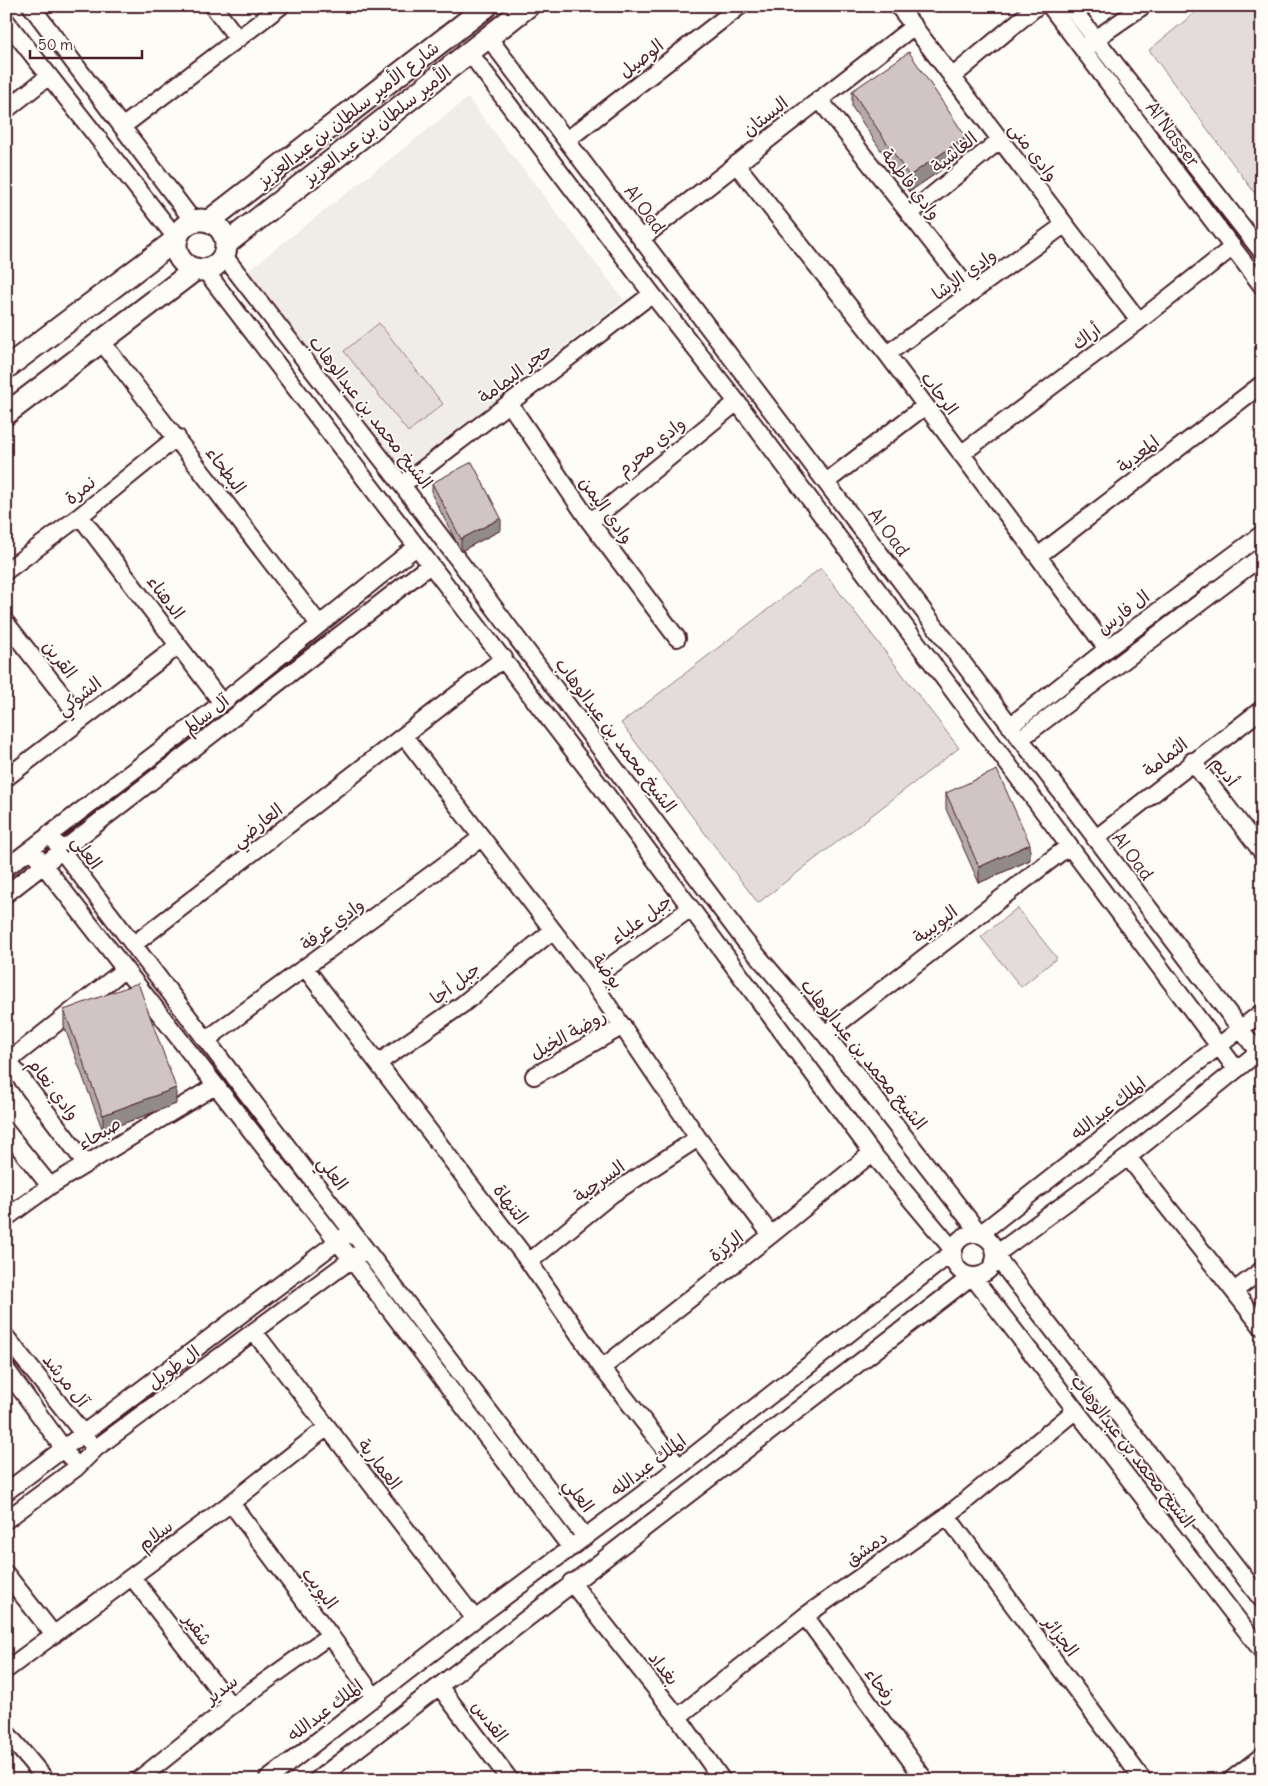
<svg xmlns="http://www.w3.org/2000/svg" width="1268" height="1786" viewBox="0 0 1268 1786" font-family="Delius,'Playpen Sans Arabic',sans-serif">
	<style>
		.built { fill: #f0ece8 }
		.park { fill: #e3dcda; stroke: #967e82 }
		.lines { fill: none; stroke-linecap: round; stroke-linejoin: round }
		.minor-casing { stroke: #4a1f2b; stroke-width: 20 }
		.major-casing { stroke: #4a1f2b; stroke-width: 25 }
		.minor { stroke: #fdfcf7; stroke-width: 16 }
		.major { stroke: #fdfcf7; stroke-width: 21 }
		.wall { fill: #b3a9a9; stroke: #4a1f2b }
		.shaded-wall { fill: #928a89; stroke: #4a1f2b }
		.building { fill: #d0c5c4; stroke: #4a1f2b }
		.labels { text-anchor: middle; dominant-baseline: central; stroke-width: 4; stroke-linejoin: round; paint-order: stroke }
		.street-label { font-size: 18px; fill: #4a1f2b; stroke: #fdfcf7 }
	</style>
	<rect width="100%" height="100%" fill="#fdfcf7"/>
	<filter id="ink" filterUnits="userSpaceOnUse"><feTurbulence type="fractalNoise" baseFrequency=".02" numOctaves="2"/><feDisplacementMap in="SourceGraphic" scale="10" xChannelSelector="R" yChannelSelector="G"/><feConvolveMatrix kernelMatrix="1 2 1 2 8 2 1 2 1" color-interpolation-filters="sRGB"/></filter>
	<g filter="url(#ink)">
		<path class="built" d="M468 98 624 300 401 473 246 272Z"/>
		<path class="park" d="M1203 6H1262V203L1149 50Z
			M379 323 443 404 408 432 344 351Z
			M821 568 959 748 758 903 621 723Z
			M1017 908 1057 958 1021 987 981 937Z"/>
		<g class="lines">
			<g class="minor-casing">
				<path id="minor" d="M31 6 193 221
					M213 6 238 39
					M898 6 1139 321
					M1050 6 1262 286
					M1070 6 1262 252
					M6 21 177 239
					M488 37 1258 1052
					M1088 44 1143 6
					M469 52 652 294 737 402 1236 1069
					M952 77 1037 6
					M819 99 972 293
					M6 110 49 76
					M122 127 281 6
					M567 140 740 6
					M736 164 887 354 1107 649
					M909 214 1000 140
					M642 238 914 26
					M224 256 402 485 744 940 825 1034 980 1234 1262 1012
					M204 269 601 787 872 1153 954 1251 679 1467 475 1619 267 1780
					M101 341 319 624
					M887 354 1064 225
					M509 403 590 522 677 638
					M961 454 1139 321 1233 247
					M826 482 925 406
					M402 485 652 294
					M80 516 222 703
					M590 522 737 402
					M1038 556 1262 384
					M6 571 80 516 177 437
					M6 623 81 719
					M1010 726 1107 649 1262 534
					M404 736 591 980 698 1138 771 1235
					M1020 739 1262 556
					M1192 761 1262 852
					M6 778 178 646
					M49 834 585 1537
					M1095 839 1262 709
					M31 849 352 1260 571 1548
					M6 868 222 703 416 547
					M6 894 430 565
					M133 945 504 658
					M306 969 529 1262 602 1368 679 1467
					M591 980 691 908
					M825 1034 1069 846
					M206 1040 481 838
					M1262 1049 1128 1157 995 1255 1262 1600
					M9 1062 86 1164
					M6 1063 125 969
					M378 1063 463 1004 552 931
					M534 1076 623 1026
					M6 1131 50 1186
					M1128 1157 1262 1327
					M6 1218 50 1186 215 1086
					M953 1255a21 21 0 1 1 42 0a21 21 0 1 1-42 0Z
					M529 1262 612 1194 698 1138
					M1234 1291 1262 1270
					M255 1333 475 1619
					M6 1337 89 1441
					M602 1368 771 1235 872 1153
					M6 1369 69 1456
					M6 1492 346 1235
					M231 1503 330 1635 375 1698
					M947 1516 1143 1780
					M6 1520 76 1468 96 1448 360 1253
					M6 1574 54 1635
					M132 1577 231 1706
					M571 1582 678 1717 722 1780
					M805 1616 925 1780
					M6 1670 231 1503 326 1428
					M439 1686 510 1780
					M678 1717 805 1616 947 1516 1076 1410
					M6 1732 46 1780
					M138 1780 231 1706 330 1635
					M317 1780 972 1276 1262 1651
					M1231 1780 1262 1756"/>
			</g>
			<g class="major-casing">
				<path id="major" d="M176 245a25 25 0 1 1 50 0a25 25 0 1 1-50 0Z
					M209 221 487 6
					M226 244 528 6
					M6 368 177 239
					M6 414 196 269"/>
			</g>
			<use href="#minor" class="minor"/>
			<use href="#major" class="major"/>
		</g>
		<path class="wall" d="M852 91 966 153 909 192 852 107Z
			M432 483 501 530 461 551 432 495Z
			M946 793 1030 860 979 883 946 809Z
			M64 1010 176 1104 103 1131 64 1026Z"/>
		<path class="shaded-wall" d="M966 137V153L909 192V176Z
			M501 518V530L461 551V539Z
			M1030 844V860L979 883V867Z
			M176 1088V1104L103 1131V1115Z"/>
		<path class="building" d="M909 52 966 137 909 176 852 91Z
			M472 462 501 518 461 539 432 483Z
			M997 770 1030 844 979 867 946 793Z
			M138 983 176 1088 103 1115 64 1010Z"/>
	</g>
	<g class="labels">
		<g class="street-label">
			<text transform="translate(641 58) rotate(-38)">الوصيل</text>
			<text transform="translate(348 114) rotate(-38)">شارع الأمير سلطان بن عبدالعزيز</text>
			<text transform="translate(765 116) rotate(-38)">البستان</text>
			<text transform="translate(377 125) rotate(-38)">الأمير سلطان بن عبدالعزيز</text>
			<text transform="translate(1173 134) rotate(53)">Al Nasser</text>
			<text transform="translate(954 152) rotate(-39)">الغاشية</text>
			<text transform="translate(1034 152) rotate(53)">وادى منى</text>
			<text transform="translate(911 184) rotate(52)">وادي فاطمة</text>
			<text transform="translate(645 209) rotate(53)">Al Oad</text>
			<text transform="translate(964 274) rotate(-36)">وادي الرشا</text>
			<text transform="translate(1086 336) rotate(-37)">أراك</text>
			<text transform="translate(515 373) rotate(-37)">حجر اليمامة</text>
			<text transform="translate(940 393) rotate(53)">الرحاب</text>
			<text transform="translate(371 412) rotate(52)">الشيخ محمد بن عبدالوهاب</text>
			<text transform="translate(651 446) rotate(-39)">وادي محرم</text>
			<text transform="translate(1138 454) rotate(-38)">المعدية</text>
			<text transform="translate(226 470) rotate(53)">البطحاء</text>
			<text transform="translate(80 490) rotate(-39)">نمرة</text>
			<text transform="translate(607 510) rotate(54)">وادى اليمن</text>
			<text transform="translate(889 532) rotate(53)">Al Oad</text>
			<text transform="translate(166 597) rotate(53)">الدهناء</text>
			<text transform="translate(1123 612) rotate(-37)">ال فارس</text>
			<text transform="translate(60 659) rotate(52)">القرين</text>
			<text transform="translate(79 696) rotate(-38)">الشوكي</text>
			<text transform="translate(206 714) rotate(-38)">آل سالم</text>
			<text transform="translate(616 735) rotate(53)">الشيخ محمد بن عبدالوهاب</text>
			<text transform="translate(1165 757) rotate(-38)">الثمامة</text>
			<text transform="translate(1225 771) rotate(52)">أديم</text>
			<text transform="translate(257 825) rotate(-38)">العارضي</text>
			<text transform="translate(87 852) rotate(53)">العلي</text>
			<text transform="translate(1133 856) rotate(53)">Al Oad</text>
			<text transform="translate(641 919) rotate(-36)">جبل علياء</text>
			<text transform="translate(332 924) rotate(-37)">وادي عرفة</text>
			<text transform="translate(935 924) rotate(-37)">البويبية</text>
			<text transform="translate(608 971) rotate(54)">بوضة</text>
			<text transform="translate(455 983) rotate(-37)">جبل أجا</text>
			<text transform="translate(568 1034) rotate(-29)">روضة الخيل</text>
			<text transform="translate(864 1054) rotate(51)">الشيخ محمد بن عبدالوهاب</text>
			<text transform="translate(54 1089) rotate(53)">وادي نعام</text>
			<text transform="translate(1108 1108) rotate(-38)">الملك عبدالله</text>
			<text transform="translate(99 1133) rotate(-31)">صبحاء</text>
			<text transform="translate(333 1173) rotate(53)">العلي</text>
			<text transform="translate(599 1181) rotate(-36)">السرحية</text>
			<text transform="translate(511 1204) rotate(53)">التنهاة</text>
			<text transform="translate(726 1246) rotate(-38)">الركزة</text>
			<text transform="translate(173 1367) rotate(-36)">ال طويل</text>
			<text transform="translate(66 1380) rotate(52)">آل مرشد</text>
			<text transform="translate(1133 1451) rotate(52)">الشيخ محمد بن عبدالوهاب</text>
			<text transform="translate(380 1464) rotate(52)">العمارية</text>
			<text transform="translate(648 1465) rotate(-37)">الملك عبدالله</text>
			<text transform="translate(579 1495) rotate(53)">العلي</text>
			<text transform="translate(155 1535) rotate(-37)">سلام</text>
			<text transform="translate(866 1548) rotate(-35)">دمشق</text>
			<text transform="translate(320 1588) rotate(53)">البويب</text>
			<text transform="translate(198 1629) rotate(53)">شقير</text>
			<text transform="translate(1061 1636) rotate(53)">الجزائر</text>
			<text transform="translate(664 1668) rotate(52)">بغداد</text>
			<text transform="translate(881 1686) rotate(54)">رفحاء</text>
			<text transform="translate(221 1689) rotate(-37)">سدير</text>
			<text transform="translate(325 1710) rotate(-37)">الملك عبدالله</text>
			<text transform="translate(490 1721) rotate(53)">القدس</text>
		</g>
	</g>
	<rect width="1268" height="1786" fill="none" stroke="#fdfcf7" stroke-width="25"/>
	<rect x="12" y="12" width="1243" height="1761" fill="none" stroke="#4a1f2b" stroke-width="2" filter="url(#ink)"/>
	<path d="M30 50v8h112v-8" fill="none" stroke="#4a1f2b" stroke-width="2.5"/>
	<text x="38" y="50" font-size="15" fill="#4a1f2b" stroke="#fdfcf7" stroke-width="4" paint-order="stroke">50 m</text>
</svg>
